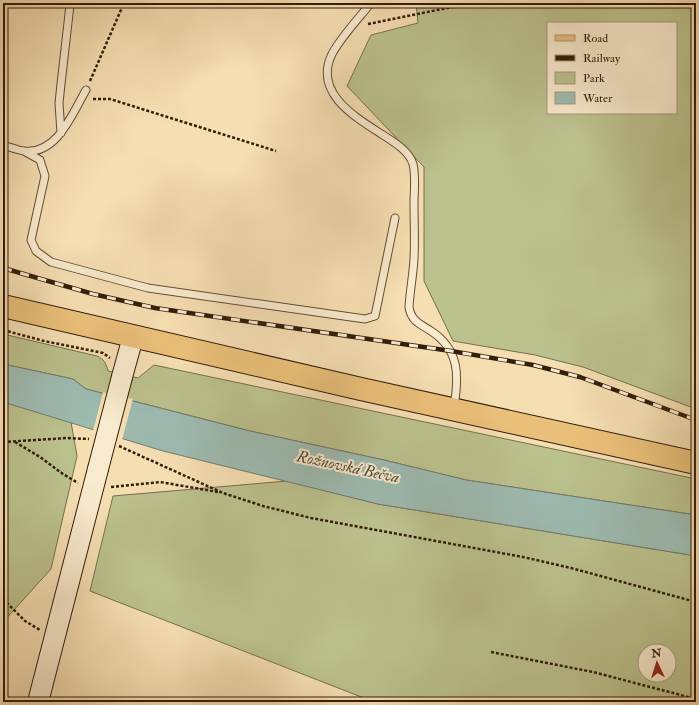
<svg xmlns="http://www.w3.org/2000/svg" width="699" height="705" viewBox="0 0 699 705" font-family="'IM FELL Double Pica',serif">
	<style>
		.green { fill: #bbc18d; stroke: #766f4c; fill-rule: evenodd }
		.water { fill: #9dbbb1; stroke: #727c6e }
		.pier { fill: #f5deb2 }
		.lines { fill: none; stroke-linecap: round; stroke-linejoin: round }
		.lane-casing { stroke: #634d34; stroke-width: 9 }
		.secondary-casing { stroke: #321d0a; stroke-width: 22 }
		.primary-casing { stroke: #321d0a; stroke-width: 24 }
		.path { stroke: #321d0a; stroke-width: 2.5; stroke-dasharray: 3 2; stroke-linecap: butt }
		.lane { stroke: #f8eacd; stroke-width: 7 }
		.secondary { stroke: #f8eacd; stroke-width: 20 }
		.primary { stroke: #eabf79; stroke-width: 22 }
		.rail-casing { stroke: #321d0a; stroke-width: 4.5 }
		.rail { stroke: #f8eacd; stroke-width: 3; stroke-dasharray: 9; stroke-linecap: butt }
		.secondary-bridge-casing { stroke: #321d0a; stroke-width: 22; stroke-linecap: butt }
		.secondary-bridge { stroke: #f8eacd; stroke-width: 20 }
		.labels { text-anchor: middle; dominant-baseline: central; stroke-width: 4; stroke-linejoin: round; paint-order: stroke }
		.water-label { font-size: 16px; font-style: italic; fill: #524c3c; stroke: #f8eacd }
	</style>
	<rect width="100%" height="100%" fill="#f5deb2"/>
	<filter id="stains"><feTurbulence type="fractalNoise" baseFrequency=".005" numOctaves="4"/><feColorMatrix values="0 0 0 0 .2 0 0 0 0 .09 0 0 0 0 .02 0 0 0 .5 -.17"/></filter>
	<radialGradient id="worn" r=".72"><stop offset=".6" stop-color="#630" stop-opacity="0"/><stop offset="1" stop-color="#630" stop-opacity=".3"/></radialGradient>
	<path class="green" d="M416 3H696V409L583 367 535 355 453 341 424 281V167L347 86 371 35 418 23ZM548 23H676V113H548Z
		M3 334 97 356C104 359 106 363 108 371L138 378 154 365 696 479V515L466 480 384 460 250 431 86 389 73 379 3 364Z
		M3 402 71 422 77 456 51 569 3 622Z
		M287 481 378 504 696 556V702H374L90 591 113 496ZM645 651H669V675H645Z"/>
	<path class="water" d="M3 364 73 379 86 389 250 431 384 460 466 480 696 515V556L378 504 163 451 3 402Z"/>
	<path class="pier" d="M103 392 133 399 122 440 93 431Z"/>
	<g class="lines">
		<g class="lane-casing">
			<path id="lane" d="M371 3C359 18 341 37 332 54 313 93 355 117 383 135 394 142 409 151 413 164 416 176 414 192 414 204 414 222 415 241 414 259 413 275 410 291 409 307 411 321 420 324 431 331 460 350 459 376 454 407
				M61 133 59 103 61 84 70 5
				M3 145C10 147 17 150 24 151 57 155 72 114 86 90
				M24 151 40 160 45 176 31 240 36 251 51 262 148 288 365 319 375 316 395 218"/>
		</g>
		<g class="secondary-casing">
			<path id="secondary" d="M122 377 133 337
				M38 702 98 469"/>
		</g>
		<g class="primary-casing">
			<path id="primary" d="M3 306 361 389 696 463"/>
		</g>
		<path class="path" d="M368 24 472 3
			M90 81 124 3
			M93 99H110L276 151
			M3 330 44 341 103 353 110 358
			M3 442 67 438 89 439
			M15 442 40 457 63 474 78 483
			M119 446 223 493 263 506 311 518 523 557 571 568 696 602
			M111 487 160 482 218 492
			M3 599 25 621 40 630
			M491 652 593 672 696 699"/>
		<use href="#lane" class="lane"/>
		<use href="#secondary" class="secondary"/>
		<use href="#primary" class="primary"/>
		<g class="rail-casing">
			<path id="rail" d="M3 268 93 294 155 308 451 351 533 365 580 377 696 420"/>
		</g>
		<use href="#rail" class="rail"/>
		<g class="secondary-bridge-casing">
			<path id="secondary-bridge" d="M98 469 122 377"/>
		</g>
		<use href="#secondary-bridge" class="secondary-bridge"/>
	</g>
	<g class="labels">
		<g class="water-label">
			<text transform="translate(348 467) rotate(12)">Rožnovská Bečva</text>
		</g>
	</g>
	<rect width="699" height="705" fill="none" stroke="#f5deb2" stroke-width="16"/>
	<rect x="4" y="4" width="691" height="697" fill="none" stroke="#321d0a" stroke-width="2"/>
	<rect x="8" y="8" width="683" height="689" fill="none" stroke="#321d0a"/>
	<rect x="547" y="22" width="130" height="92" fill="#f8eacd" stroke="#a9987f"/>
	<rect x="555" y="35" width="20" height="6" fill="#eabf79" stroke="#a9987f"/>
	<text x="583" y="42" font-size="12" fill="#321d0a">Road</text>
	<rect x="555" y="55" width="20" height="6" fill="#321d0a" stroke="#a9987f"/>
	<text x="583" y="62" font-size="12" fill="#321d0a">Railway</text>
	<rect x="555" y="72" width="20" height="12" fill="#bbc18d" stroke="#a9987f"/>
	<text x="583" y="82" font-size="12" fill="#321d0a">Park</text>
	<rect x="555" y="92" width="20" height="12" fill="#9dbbb1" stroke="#a9987f"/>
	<text x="583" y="102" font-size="12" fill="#321d0a">Water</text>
	<g transform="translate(657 663) rotate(356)"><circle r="19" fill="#f8eacd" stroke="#a9987f"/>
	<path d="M0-3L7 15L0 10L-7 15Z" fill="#8f2418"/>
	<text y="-6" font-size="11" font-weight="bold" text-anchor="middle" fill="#321d0a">N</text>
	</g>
	<rect width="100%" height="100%" filter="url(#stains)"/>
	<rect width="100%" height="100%" fill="url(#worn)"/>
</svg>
